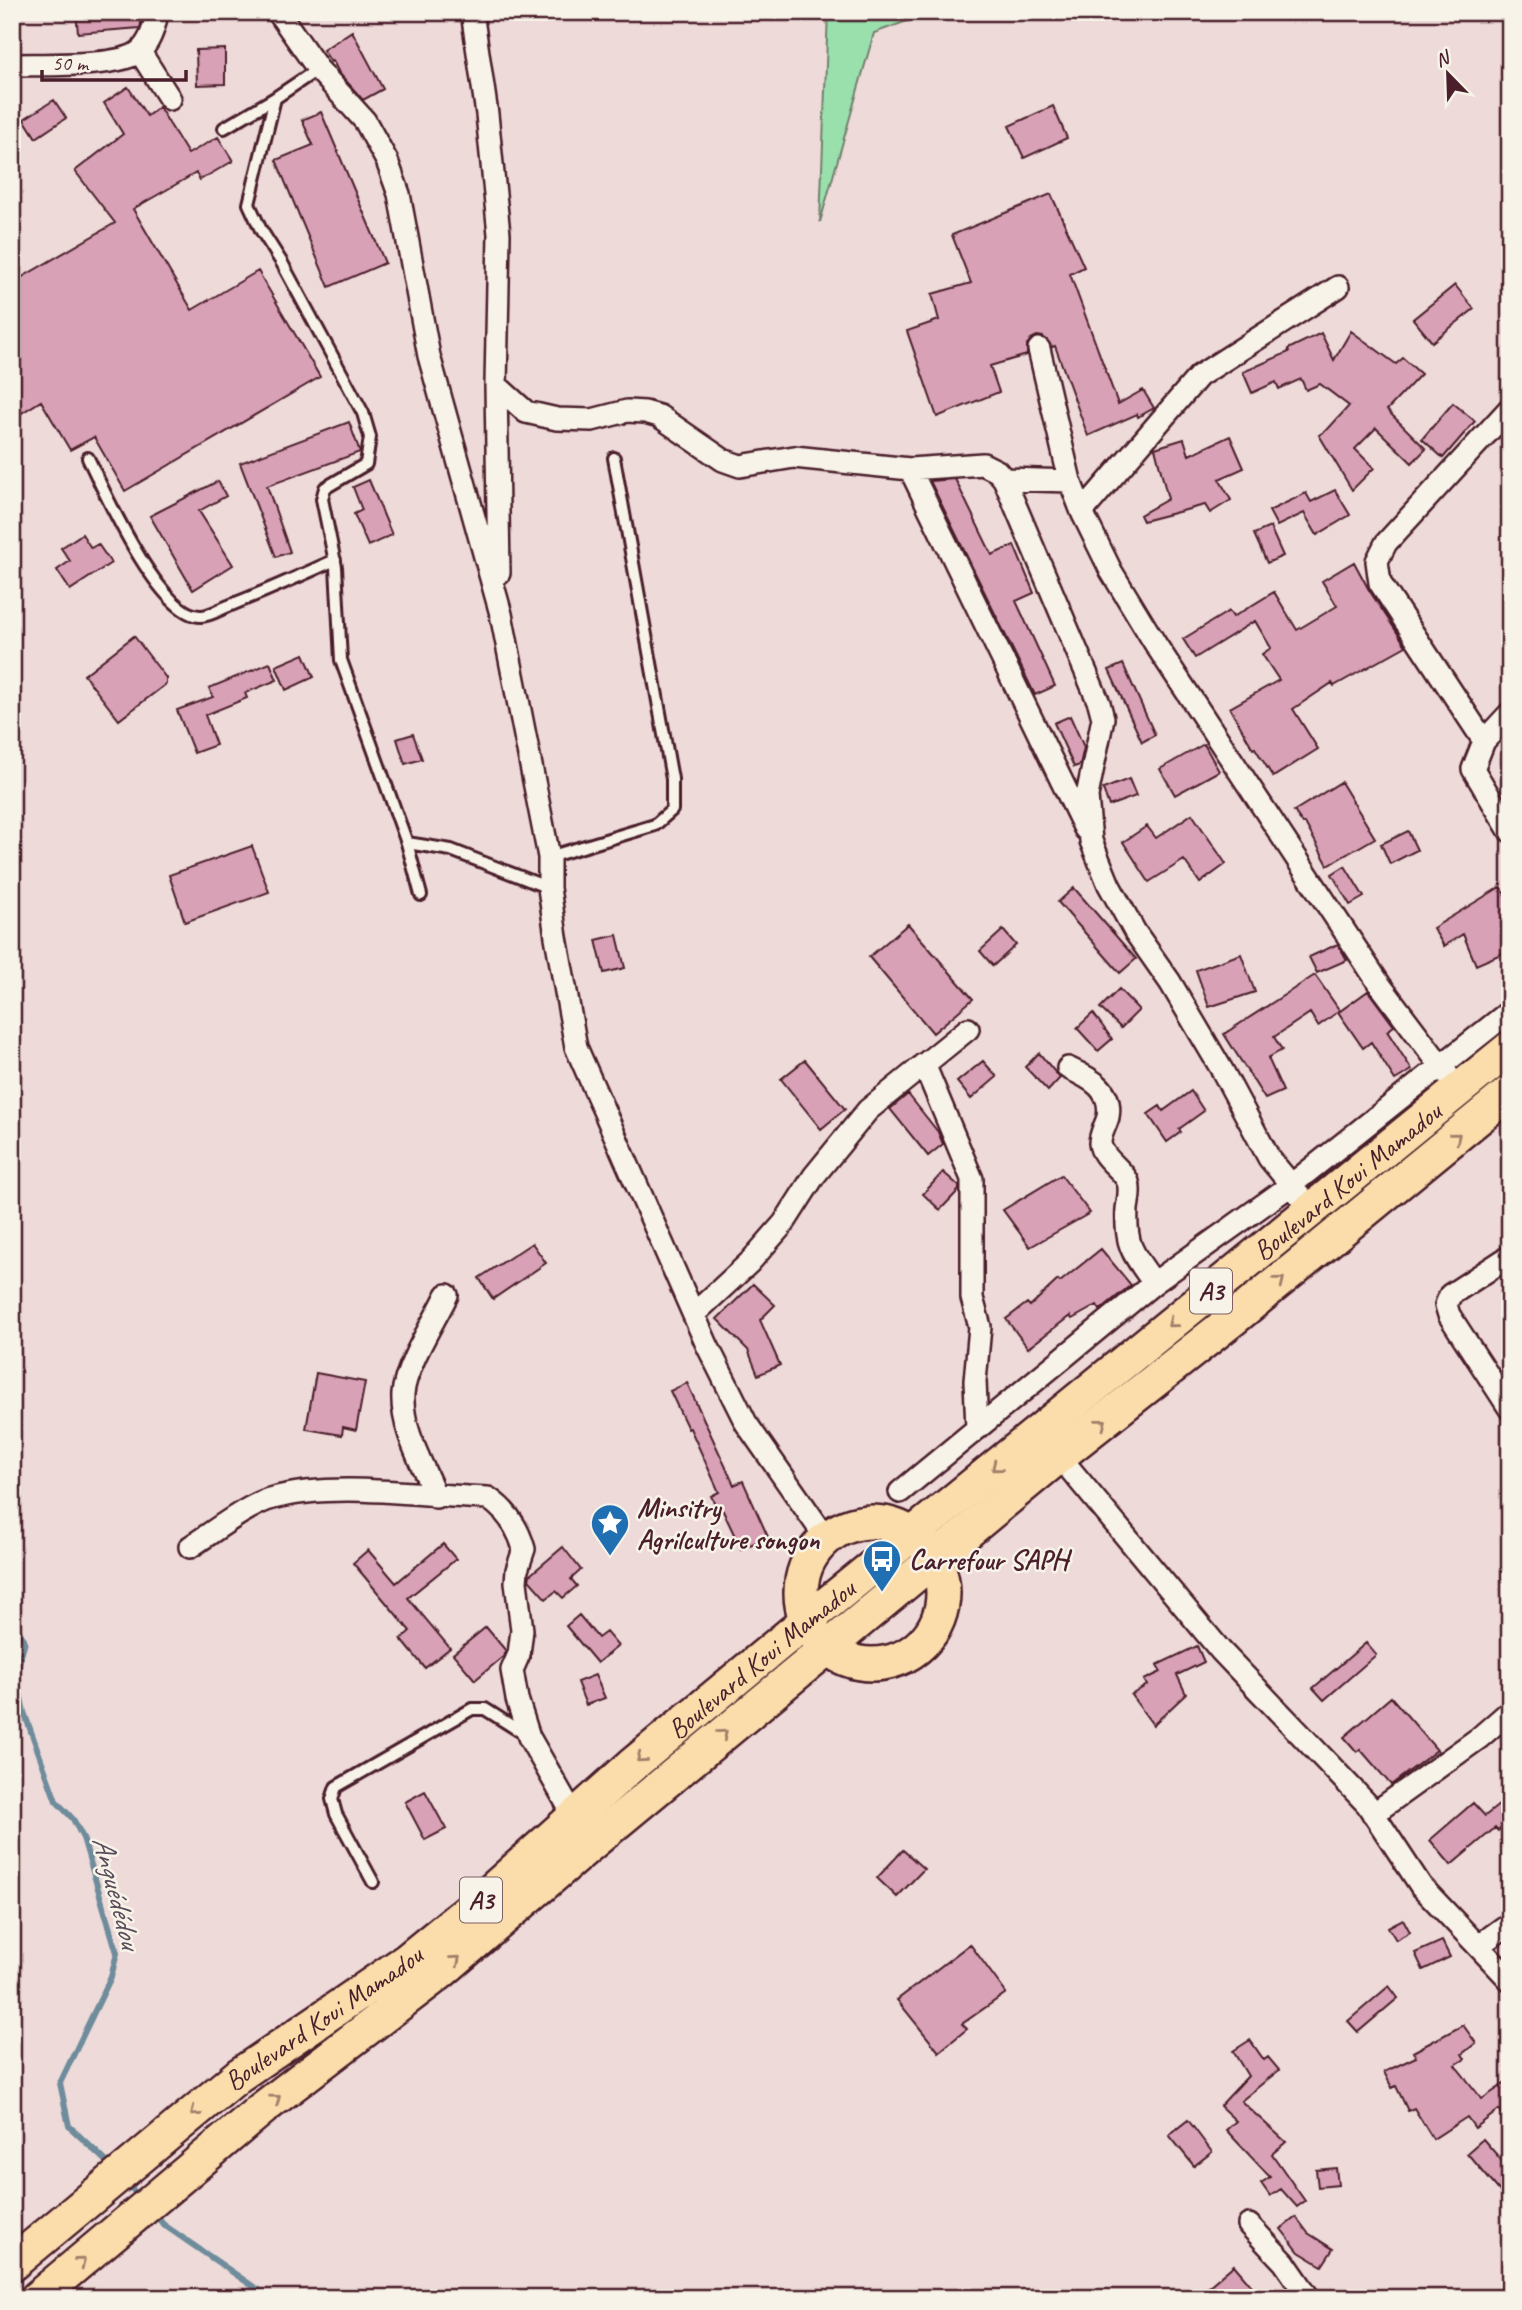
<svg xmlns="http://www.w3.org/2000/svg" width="1522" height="2310" viewBox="0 0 1522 2310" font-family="Caveat,sans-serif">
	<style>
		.green { fill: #9ae0ad; stroke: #72806c; stroke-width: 2 }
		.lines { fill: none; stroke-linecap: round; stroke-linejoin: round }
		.stream { stroke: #6e8c9b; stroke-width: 6 }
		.building { fill: #d8a1b6; stroke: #4a1f2b; stroke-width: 2 }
		.lane-casing { stroke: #4a1f2b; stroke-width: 16 }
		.street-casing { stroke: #4a1f2b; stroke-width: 26 }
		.primary-casing { stroke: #4a1f2b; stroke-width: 38 }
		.lane { stroke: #f7f3e8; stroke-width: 10 }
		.street { stroke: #f7f3e8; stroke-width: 21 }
		.primary { stroke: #faddab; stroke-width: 33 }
		.oneway { stroke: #a27e6b }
		.labels { text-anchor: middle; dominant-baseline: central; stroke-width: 5; stroke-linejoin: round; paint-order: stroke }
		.shield { fill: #f7f3e8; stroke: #7e5f64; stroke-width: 2 }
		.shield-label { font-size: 26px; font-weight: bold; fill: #4a1f2b }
		.street-label { font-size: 28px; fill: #4a1f2b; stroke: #f7f3e8 }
		.poi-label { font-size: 28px; font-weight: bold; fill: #4a1f2b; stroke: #f7f3e8; text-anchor: start }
		.water-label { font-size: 30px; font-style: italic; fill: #594c5a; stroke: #f7f3e8 }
	</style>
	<rect width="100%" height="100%" fill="#eedad9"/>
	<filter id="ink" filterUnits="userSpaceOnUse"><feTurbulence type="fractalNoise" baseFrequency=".0143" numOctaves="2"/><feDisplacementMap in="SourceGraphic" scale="14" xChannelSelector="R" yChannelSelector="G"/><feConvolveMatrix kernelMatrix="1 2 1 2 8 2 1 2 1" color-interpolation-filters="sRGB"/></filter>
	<g filter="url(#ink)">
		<path class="green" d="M828 12H932L874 33 820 222Z"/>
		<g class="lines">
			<path class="stream" d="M12 1618 25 1642 16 1673 24 1712 56 1801 73 1819 83 1838 117 1953 111 1977 60 2083 69 2126 113 2168
				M125 2181 141 2199
				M153 2213 164 2225 270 2298"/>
		</g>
		<path class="building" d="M76 12H140L141 24 140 28 78 33Z
			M352 31 383 89 363 100 339 73 333 61 331 62 323 50Z
			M225 49V84L197 85 196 50Z
			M128 87 147 116 159 107 188 154 218 137 233 161 200 180 196 173 133 209 192 310 258 271 320 377 125 491 94 437 70 450 41 401 12 419V283L115 223 75 171 123 134 104 103Z
			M54 100 66 118 36 138 24 119Z
			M1053 106 1067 138 1024 158 1009 126Z
			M321 112 385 263 329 287 276 160 313 145 302 120Z
			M1051 194 1084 267 1070 274 1118 404 1143 390 1154 408 1138 417 1137 414 1088 436 1055 346 1052 347 1043 337 1037 336 1031 339 1027 345V355L990 366 999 392 937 417 907 331 939 320 932 294 971 283 952 235Z
			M1455 285 1474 309 1432 342 1413 319Z
			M1351 331 1396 364 1403 358 1421 374 1387 410 1426 449 1412 463 1376 428 1355 449 1374 468 1352 490 1319 435 1328 429 1349 406 1320 384 1306 390 1301 379 1279 389 1276 382 1252 393 1243 372 1289 352 1288 349 1321 333 1334 360Z
			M1453 403 1475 421 1443 458 1422 439Z
			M349 422 360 452 267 486 290 552 276 557 240 463Z
			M1230 436 1244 468 1219 479 1231 500 1210 513 1205 505 1143 521 1140 515 1168 499 1155 448 1184 439 1189 455Z
			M955 479 992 555 1014 545 1034 593 1016 601 1055 686 1035 695 930 481Z
			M369 480 392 535 368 546 354 514 362 510 353 487Z
			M218 481 226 496 199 511 233 565 193 590 150 516Z
			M1335 490 1350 515 1317 535 1304 513 1277 526 1269 511 1306 493 1311 502Z
			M1270 527 1283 556 1267 563 1254 534Z
			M82 534 91 548 98 544 111 563 70 590 57 570 70 561 61 548Z
			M1354 562 1369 590 1406 646 1334 686 1332 683 1293 709 1318 749 1273 777 1255 748 1253 749 1230 708 1279 680 1262 654 1271 648 1255 621 1195 658 1183 639 1229 611 1233 617 1274 592 1297 630 1337 606 1322 581Z
			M134 636 166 678V684L119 720 84 675Z
			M304 654 314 677 286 690 276 666Z
			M270 663 277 680 245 693 247 698 205 715 216 745 194 753 177 710 213 697 209 688Z
			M1123 664 1155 735 1142 742 1109 670Z
			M1070 716 1084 747 1080 765 1074 767 1054 723Z
			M413 734 422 759 405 764 397 739Z
			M1204 744 1219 771 1175 795 1160 769Z
			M1129 779 1136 796 1109 806 1103 789Z
			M1341 782 1375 838 1328 865 1305 823 1303 824 1294 811Z
			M1192 814 1226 864 1200 883 1184 860 1149 882 1123 842 1147 826 1156 838Z
			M1408 831 1417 850 1390 864 1381 844Z
			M252 846 269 892 185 922 169 875Z
			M1345 866 1364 897 1350 905 1332 874Z
			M1500 887 1510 902V950L1476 965 1463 934 1444 946 1433 928Z
			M1074 888 1136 959 1120 973 1058 902Z
			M908 924 973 999 933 1033 869 957Z
			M1003 930 1016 945 993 966 980 951Z
			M617 935 625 968 604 973 596 940Z
			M1338 944 1347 960 1317 973 1309 957Z
			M1241 954 1255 992 1209 1007 1196 970Z
			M1315 975 1340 1011 1368 991 1394 1026 1387 1031 1412 1070 1395 1080 1371 1042 1363 1048 1338 1012 1318 1026 1310 1013 1274 1037 1282 1050 1268 1058 1283 1091 1265 1099 1224 1034Z
			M1119 989 1139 1010 1121 1028 1100 1008Z
			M1093 1013 1112 1039 1098 1051 1077 1028Z
			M1039 1053 1060 1078 1048 1091 1025 1067Z
			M805 1060 845 1109 821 1129 781 1079Z
			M983 1061 997 1077 971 1099 957 1082Z
			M1191 1091 1204 1111 1179 1129 1181 1132 1167 1142 1148 1114 1160 1106 1163 1111Z
			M908 1094 938 1132 943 1144 928 1156 890 1109Z
			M943 1172 959 1186V1190L940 1210 923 1194Z
			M1061 1175 1090 1213 1030 1247 1003 1210Z
			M532 1243 546 1263 493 1299 479 1278Z
			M1101 1249 1131 1285 1100 1310 1097 1305 1072 1319 1070 1316 1028 1348 1006 1319 1027 1303 1030 1306 1058 1280 1060 1282Z
			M753 1284 775 1305 760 1320 780 1365 758 1375 748 1350 717 1319Z
			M316 1373 365 1382 356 1430 343 1427 342 1435 306 1429Z
			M687 1383 734 1485 743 1481 768 1537 741 1549 723 1511 719 1512 711 1496 719 1492 690 1428 688 1429 670 1391Z
			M443 1544 456 1559 408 1598 450 1648 425 1668 401 1639 410 1631 353 1563 368 1550 396 1583Z
			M563 1547 581 1570 571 1579 577 1586 563 1598 556 1591 546 1599 529 1580 530 1575Z
			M579 1615 598 1638 606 1632 618 1646 597 1663 566 1626Z
			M486 1627 506 1651 504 1656 475 1680 453 1654Z
			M1366 1643 1376 1655 1324 1700 1313 1688Z
			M1197 1646 1204 1662 1177 1675 1186 1694 1153 1725 1131 1695 1147 1685 1144 1680 1161 1672 1157 1665Z
			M595 1675 605 1698 586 1705 577 1682Z
			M1391 1697 1437 1750 1391 1785 1360 1749 1357 1752 1344 1737Z
			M425 1791 446 1829 425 1840 405 1802Z
			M1510 1796V1821L1498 1831 1495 1828 1451 1865 1430 1840 1473 1803 1485 1816Z
			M903 1850 924 1869 897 1897 877 1878Z
			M1403 1919 1410 1932 1396 1940 1388 1927Z
			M1442 1941 1450 1957 1423 1970 1415 1953Z
			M970 1944 1006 1993 962 2024 967 2029 939 2052 897 2000Z
			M1389 1986 1398 1998 1358 2032 1348 2021Z
			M1463 2025 1476 2043 1462 2054 1465 2059 1455 2065 1482 2099 1510 2080V2125L1499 2110 1475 2128 1467 2117 1433 2139 1414 2108 1408 2111 1396 2086 1392 2088 1384 2072 1416 2057 1413 2052Z
			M1250 2040 1264 2060 1268 2057 1279 2070 1241 2101 1286 2142 1272 2154 1305 2201 1297 2207 1281 2189 1270 2196 1261 2183 1270 2177 1226 2130 1236 2121 1220 2106 1248 2076 1233 2051Z
			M1188 2120 1212 2152 1194 2166 1169 2135Z
			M1483 2139 1510 2170V2187L1502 2194 1467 2153Z
			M1336 2168 1338 2185 1318 2187 1316 2170Z
			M1296 2217 1308 2233 1333 2249 1322 2266 1299 2252 1281 2229Z
			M1234 2265 1262 2298H1195Z"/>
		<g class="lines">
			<g class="lane-casing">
				<path id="lane" d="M275 98 249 204 261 230 282 263 363 413 370 437 366 464 325 488 322 499 336 567 341 660 407 843 421 895
					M224 128 275 98 318 69
					M88 458C104 491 160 617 201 616 210 616 222 608 231 605 266 591 300 576 335 560
					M407 843 451 850 549 888
					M549 857 655 825 672 810V779L614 458
					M373 1882 336 1814 332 1799 336 1787 472 1709H485L526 1735"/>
			</g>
			<g class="street-casing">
				<path id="street" d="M278 12 318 69 365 121 387 161 399 194 429 356 501 614 549 857V888L556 937 576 1047 707 1345 746 1423 826 1538
					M472 12 487 114 499 234 496 385 499 573
					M140 52 170 99
					M12 65C40 64 121 68 140 51 150 42 155 25 157 12
					M1039 349 1070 481 1082 512 1111 571 1156 645 1380 985 1459 1090
					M496 385 526 412 557 419 592 420 627 411 645 412 659 416 723 460 740 466 794 457 910 469 983 464 997 471 1004 479 1070 481
					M1510 408 1386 543 1377 561 1380 583 1484 741 1510 713
					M910 469 1085 829
					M1004 479 1099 703 1103 718 1087 796 1091 841 1109 885 1135 932 1170 982 1222 1070 1269 1158 1311 1209
					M1082 512 1199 376 1338 287
					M1484 741 1473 769 1510 831
					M924 1064 972 1179V1298L980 1327 975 1381 977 1429
					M1068 1068C1090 1078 1113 1089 1108 1117 1106 1125 1100 1134 1100 1143 1101 1158 1123 1169 1128 1182 1131 1191 1128 1201 1127 1209 1125 1246 1133 1254 1154 1283
					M1510 1256 1450 1295 1446 1305 1449 1315 1510 1409
					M694 1314 749 1263 784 1223 814 1176 868 1110 968 1029
					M1059 1456 1221 1651 1367 1804 1421 1886 1510 1980
					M900 1492 1154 1283 1291 1185 1510 1011
					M436 1497C423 1465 401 1429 403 1394 405 1367 435 1320 447 1295
					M190 1547C213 1532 249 1504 273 1498 338 1481 421 1496 488 1498 506 1510 518 1527 524 1549L517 1570 516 1582 522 1630 519 1654 512 1670 517 1699 529 1737 574 1816
					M1373 1814 1479 1738 1510 1711
					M1478 1946 1510 1923
					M1249 2225 1284 2262 1309 2298"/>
			</g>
			<g class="primary-casing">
				<g id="primary">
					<circle cx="872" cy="1593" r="71"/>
					<path id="s1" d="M12 2264 239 2075 406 1961 481 1900 631 1766 806 1621 1510 1048"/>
					<path d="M37 2298 263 2108 440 1973 587 1847 1059 1456 1233 1319 1510 1092"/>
				</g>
			</g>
			<use href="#lane" class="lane"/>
			<use href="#street" class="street"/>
			<use href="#primary" class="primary"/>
		</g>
		<defs><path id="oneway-chevron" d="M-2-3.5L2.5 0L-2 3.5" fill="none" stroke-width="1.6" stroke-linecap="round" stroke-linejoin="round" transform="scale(1.75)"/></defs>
		<g class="oneway">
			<use href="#oneway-chevron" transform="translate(1456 1137) rotate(-39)"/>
			<use href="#oneway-chevron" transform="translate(1280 1281) rotate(-39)"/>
			<use href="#oneway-chevron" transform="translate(1172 1323) rotate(141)"/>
			<use href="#oneway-chevron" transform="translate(1102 1423) rotate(-38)"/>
			<use href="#oneway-chevron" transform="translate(996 1467) rotate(141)"/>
			<use href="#oneway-chevron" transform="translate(723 1734) rotate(-40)"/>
			<use href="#oneway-chevron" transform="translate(641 1758) rotate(140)"/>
			<use href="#oneway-chevron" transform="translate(456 1960) rotate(-40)"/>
			<use href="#oneway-chevron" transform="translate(276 2099) rotate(-37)"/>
			<use href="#oneway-chevron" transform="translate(195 2112) rotate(140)"/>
			<use href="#oneway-chevron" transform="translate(81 2262) rotate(-39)"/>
		</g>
	</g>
	<defs>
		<g id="sight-pin" transform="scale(2.0125)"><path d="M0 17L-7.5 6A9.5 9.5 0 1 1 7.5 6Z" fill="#1f6fb2" stroke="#f7f3e8"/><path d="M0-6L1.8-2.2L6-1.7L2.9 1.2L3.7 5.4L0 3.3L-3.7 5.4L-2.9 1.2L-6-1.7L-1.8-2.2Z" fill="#fff"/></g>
		<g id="bus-pin" transform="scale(2.0125)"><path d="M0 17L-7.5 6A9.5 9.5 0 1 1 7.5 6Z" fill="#1f6fb2" stroke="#f7f3e8"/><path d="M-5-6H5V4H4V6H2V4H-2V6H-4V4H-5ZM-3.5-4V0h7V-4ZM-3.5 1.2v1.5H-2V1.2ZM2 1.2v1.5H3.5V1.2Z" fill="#fff"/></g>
	</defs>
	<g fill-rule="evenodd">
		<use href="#sight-pin" x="610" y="1523"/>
		<use href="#bus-pin" x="882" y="1559"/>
	</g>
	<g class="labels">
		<g class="shield">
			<rect x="1190" y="1268.5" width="42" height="45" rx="5"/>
			<rect x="460" y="1877.5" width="42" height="45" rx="5"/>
		</g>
		<g class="shield-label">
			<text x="1211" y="1291">A3</text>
			<text x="481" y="1900">A3</text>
		</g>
		<g class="street-label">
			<text stroke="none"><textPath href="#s1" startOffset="1720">Boulevard Koui Mamadou</textPath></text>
			<text stroke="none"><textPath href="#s1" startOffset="964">Boulevard Koui Mamadou</textPath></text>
			<text stroke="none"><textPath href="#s1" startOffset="397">Boulevard Koui Mamadou</textPath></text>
		</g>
		<g class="poi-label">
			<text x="637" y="1507">Minsitry<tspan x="637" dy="32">Agrilculture songon</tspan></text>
			<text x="909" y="1559">Carrefour SAPH</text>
		</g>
		<g class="water-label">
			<text transform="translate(117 1892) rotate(75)">Anguédédou</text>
		</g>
	</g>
	<rect width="1522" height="2310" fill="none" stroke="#f7f3e8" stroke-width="42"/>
	<rect x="21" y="21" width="1480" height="2268" fill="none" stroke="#4a1f2b" stroke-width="2.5" filter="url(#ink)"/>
	<g transform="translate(1448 74) rotate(337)" stroke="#f7f3e8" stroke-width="5" paint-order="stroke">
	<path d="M0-5L12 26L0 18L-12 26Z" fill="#4a1f2b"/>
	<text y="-10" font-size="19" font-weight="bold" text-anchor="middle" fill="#4a1f2b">N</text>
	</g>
	<path d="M42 70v10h144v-10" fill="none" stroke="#4a1f2b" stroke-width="3.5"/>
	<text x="52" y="70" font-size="21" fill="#4a1f2b" stroke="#f7f3e8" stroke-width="5" paint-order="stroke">50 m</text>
</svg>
